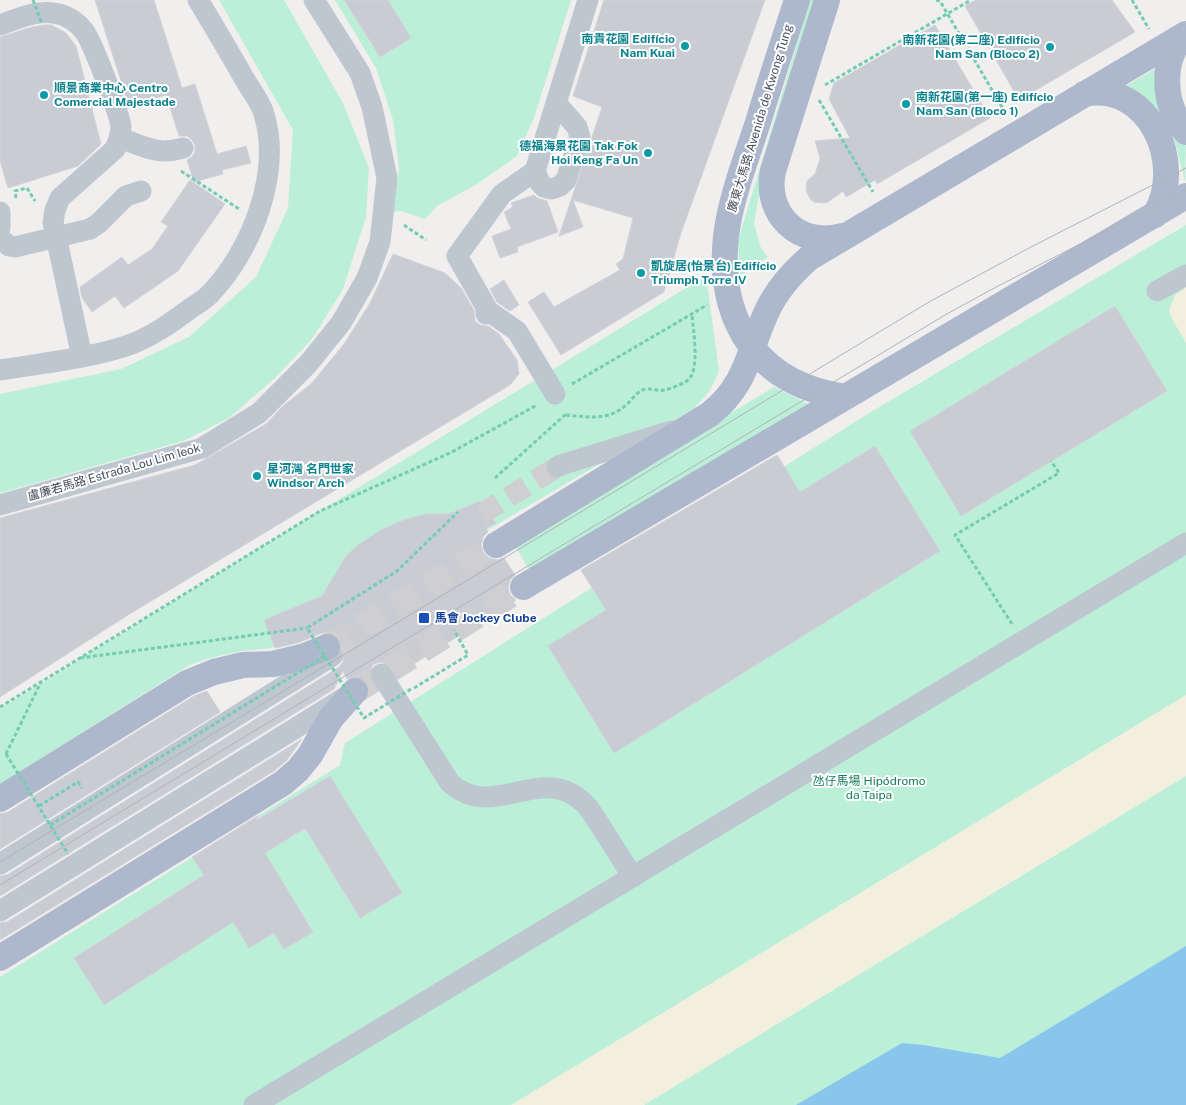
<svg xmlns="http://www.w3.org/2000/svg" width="1186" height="1105" viewBox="0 0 1186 1105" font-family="'Public Sans','Noto Sans SC',sans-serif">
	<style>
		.green { fill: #bcefd8 }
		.sand { fill: #f2efde }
		.water { fill: #89c6ec }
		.building { fill: #caccd4; stroke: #d2d3da }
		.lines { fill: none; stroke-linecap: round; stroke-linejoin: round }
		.minor-tunnel { stroke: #cfced1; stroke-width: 21; stroke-dasharray: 21 11; stroke-linecap: butt }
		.major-tunnel { stroke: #cfced1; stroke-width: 26; stroke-dasharray: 26 13; stroke-linecap: butt }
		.path { stroke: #74cdb0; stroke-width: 3; stroke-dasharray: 4 2.5; stroke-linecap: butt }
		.minor { stroke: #bec6d0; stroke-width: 21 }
		.major { stroke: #adb8cd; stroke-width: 26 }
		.tram { stroke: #b0b2b9; stroke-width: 1 }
		.path-bridge { stroke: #74cdb0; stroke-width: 3; stroke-dasharray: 4 2.5; stroke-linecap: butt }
		.minor-bridge { stroke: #bec6d0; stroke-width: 21 }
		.culture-dot { fill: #0f9aa8; stroke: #fff; stroke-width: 2 }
		.transit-dot { fill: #1a4fb4; stroke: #fff; stroke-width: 2 }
		.labels { text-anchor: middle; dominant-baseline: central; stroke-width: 4; stroke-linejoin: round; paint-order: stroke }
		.culture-label { font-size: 12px; font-weight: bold; fill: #0d838f; stroke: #fff; text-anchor: start }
		.street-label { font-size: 12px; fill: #464e5c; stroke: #fff }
		.transit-label { font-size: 12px; font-weight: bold; fill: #164399; stroke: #fff; text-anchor: start }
		.park-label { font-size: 12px; fill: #167d5b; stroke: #fff }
	</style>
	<rect width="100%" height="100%" fill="#f1eeee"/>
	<path class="green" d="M219 0H284L343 103 369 168 366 217 343 289 312 339 275 378 229 418 183 441 0 493V394L121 369 189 337 256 277 288 208 293 130Z
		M335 0H571L534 118 517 156 477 184 437 206 425 219 401 211 393 212 399 168 393 120 376 68Z
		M810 0H821L758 200 754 224 761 248 768 257 740 276 738 241Z
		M1157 68 1186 142 1185 182 1177 149 1169 131 1122 88Z
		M1186 225V1105H0V977L340 765 345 743 871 412Z
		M706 276 719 371C713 387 706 397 693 409L302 639 271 648 241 651 206 659 188 666 0 784V709L320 511Z
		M774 387 808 404 530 571 514 544Z"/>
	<path class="sand" d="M1186 287V343L1172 319 1169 310 1175 295Z
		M1186 695V776L644 1105H511Z"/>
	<path class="water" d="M1186 946V1105H796L902 1043 923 1045 1000 1058Z"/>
	<path class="building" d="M95 0H154L182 88 195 84 217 154 246 146 251 163 222 170 223 174 194 182 187 160 192 157 195 152V145L192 140 187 136H179L166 95 129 106Z
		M344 0H388L411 38 380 57Z
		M604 0H765L681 233 664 292 561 355 528 302 544 292 554 307 620 270 616 264 623 259 633 218 573 200 583 227 559 236 602 107 573 96Z
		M976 0H1112L1135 32 1019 100 965 6Z
		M44 25H51L66 33 76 46 101 144 78 166 8 188 0 161V37L32 27Z
		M935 25 990 118 877 184 875 180 846 197 843 191 828 202 823 203 814 202 810 199 806 190 807 181 815 174 820 158 815 141 850 138 829 99 834 83Z
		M190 180 225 204 178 271 124 308 115 296 92 312 82 298 80 287 122 257 128 265 152 249 168 226 161 222Z
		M534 195 537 198 547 201 558 232 517 247 518 252 500 258 492 236 511 229 504 212 513 207 511 203Z
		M393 254 445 273 461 288 474 310 475 321 480 325 488 326 499 334 517 360 519 374 514 380 510 385 128 615 0 697V518L195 465 266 424 284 405 311 384 344 344 370 303Z
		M504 280 519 305 510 311 497 302 490 289Z
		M1115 306 1167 391 961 516 910 431Z
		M875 446 940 551 614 753 548 646 606 610 581 570 777 455 800 492Z
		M480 501 496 523 486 528 488 532 483 537 481 545 483 552 489 558 497 560 504 558 515 575 510 580 508 588 510 595 516 600 396 675 386 663 380 662 374 664 370 669 369 674 375 688 370 691 369 686 365 680 358 676 347 679 343 671 334 689 0 896V876L7 875 339 667 343 662 344 655 341 641 336 635 330 632 322 633 297 643 275 648 264 620 322 596 346 556 358 545 381 530 406 519 427 514H449Z
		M207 691 220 712 0 849V814L8 812 194 696Z
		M302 739 287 760 274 771 0 940V923L7 922Z
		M330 776 402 893 360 918 305 828 265 853 313 932 284 949 274 933 249 948 233 922 104 1005 74 958 204 875 192 857 259 815 255 821Z"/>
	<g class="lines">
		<path class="minor-tunnel" d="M481 514 557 467
			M332 656 355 631"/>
		<path class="major-tunnel" d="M327 647 496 545
			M355 691 523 587"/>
		<path class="path" d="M936 0 940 1 1006 114
			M1132 0 1149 29
			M825 85 971 0
			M819 100 873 192
			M181 171 239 209
			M16 198 15 191 27 188 35 201
			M404 225 426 240
			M572 384 707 305
			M566 415C588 417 608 421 625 406 630 402 636 393 642 390 650 387 657 392 665 390 672 388 684 384 689 379 700 367 693 330 692 314
			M495 478 566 414
			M1012 624 955 535 1059 473 1051 461
			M80 658 307 628
			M414 688 468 655 454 630
			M0 707 320 511 450 453 537 405
			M6 754 41 682
			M39 806 78 782 82 788"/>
		<path class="minor" d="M0 25C19 18 38 9 59 14 68 16 78 23 84 31 92 41 120 114 121 127 121 135 118 142 115 149L60 198 55 210 53 222 82 357
			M556 103 577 127 580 137 566 180 560 186 552 189 544 187 540 183 535 171 556 103 588 0
			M120 138C143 146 158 156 183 148
			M0 212V228
			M90 229 99 223 126 196 141 191
			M1157 291 1186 275
			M487 310 517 331 555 394
			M486 314V307L457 256 502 194 535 171
			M0 370C42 363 86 359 126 346 150 338 171 323 191 308 197 304 204 300 209 295 252 251 283 171 263 111 259 100 250 89 244 78 229 52 214 26 198 0
			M557 467 561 465 671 431
			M0 505 202 448 259 413 308 364 341 323 367 278 380 242 387 178 372 107 360 73 314 0
			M381 674 450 783C495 823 541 760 585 804 590 809 594 816 598 822 610 840 621 859 633 877
			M0 864 332 656
			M0 911 344 698
			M254 1105 1186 543"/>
		<path class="major" d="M797 0C784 40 771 79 759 119 747 157 731 196 726 236 717 321 758 385 846 397
			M827 0 773 171C764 214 799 248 842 236
			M1183 36C1160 62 1163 106 1186 132
			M1084 94C1149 81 1186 164 1155 215
			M496 545 710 414C749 383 748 350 768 309 778 288 792 273 809 258L1186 34
			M523 587 1186 196
			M0 799 187 683 214 672 243 665 273 664 302 657 327 647
			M0 958 283 783 298 770 310 755 331 718 355 691"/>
		<path class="tram" d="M0 862 929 302 1029 248 1186 168
			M0 885 345 676 945 315 998 286 1186 190"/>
		<path class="path-bridge" d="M33 0 42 24
			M411 689 364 718 307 628 397 571 458 512
			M6 754 68 854
			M50 825 325 656"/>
		<path class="minor-bridge" d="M0 238 9 246 15 247 90 229"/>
	</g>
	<g class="culture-dot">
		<circle cx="685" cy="46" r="5"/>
		<circle cx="1050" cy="47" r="5"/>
		<circle cx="44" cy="95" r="5"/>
		<circle cx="906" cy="104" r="5"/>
		<circle cx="648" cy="153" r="5"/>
		<circle cx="641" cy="273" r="5"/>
		<circle cx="257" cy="476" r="5"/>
	</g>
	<rect class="transit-dot" x="418" y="612" width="12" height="12" rx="2.5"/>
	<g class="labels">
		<g class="culture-label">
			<text x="675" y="39" text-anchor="end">南貴花園 Edifício<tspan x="675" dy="14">Nam Kuai</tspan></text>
			<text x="1040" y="40" text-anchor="end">南新花園(第二座) Edifício<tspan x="1040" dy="14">Nam San (Bloco 2)</tspan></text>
			<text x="54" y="88">順景商業中心 Centro<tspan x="54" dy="14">Comercial Majestade</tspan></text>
			<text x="916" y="97">南新花園(第一座) Edifício<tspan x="916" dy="14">Nam San (Bloco 1)</tspan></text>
			<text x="638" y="146" text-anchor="end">德福海景花園 Tak Fok<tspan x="638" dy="14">Hoi Keng Fa Un</tspan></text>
			<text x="651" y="266">凱旋居(怡景台) Edifício<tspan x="651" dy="14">Triumph Torre IV</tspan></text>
			<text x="267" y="469">星河灣 名門世家<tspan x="267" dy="14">Windsor Arch</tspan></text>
		</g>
		<g class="street-label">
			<text transform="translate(760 118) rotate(-73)">廣東大馬路 Avenida de Kwong Tung</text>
			<text transform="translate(114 472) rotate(-16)">盧廉若馬路 Estrada Lou Lim Ieok</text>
		</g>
		<g class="transit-label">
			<text x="435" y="618">馬會 Jockey Clube</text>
		</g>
		<g class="park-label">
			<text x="869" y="781">氹仔馬場 Hipódromo<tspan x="869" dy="14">da Taipa</tspan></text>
		</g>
	</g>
</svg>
